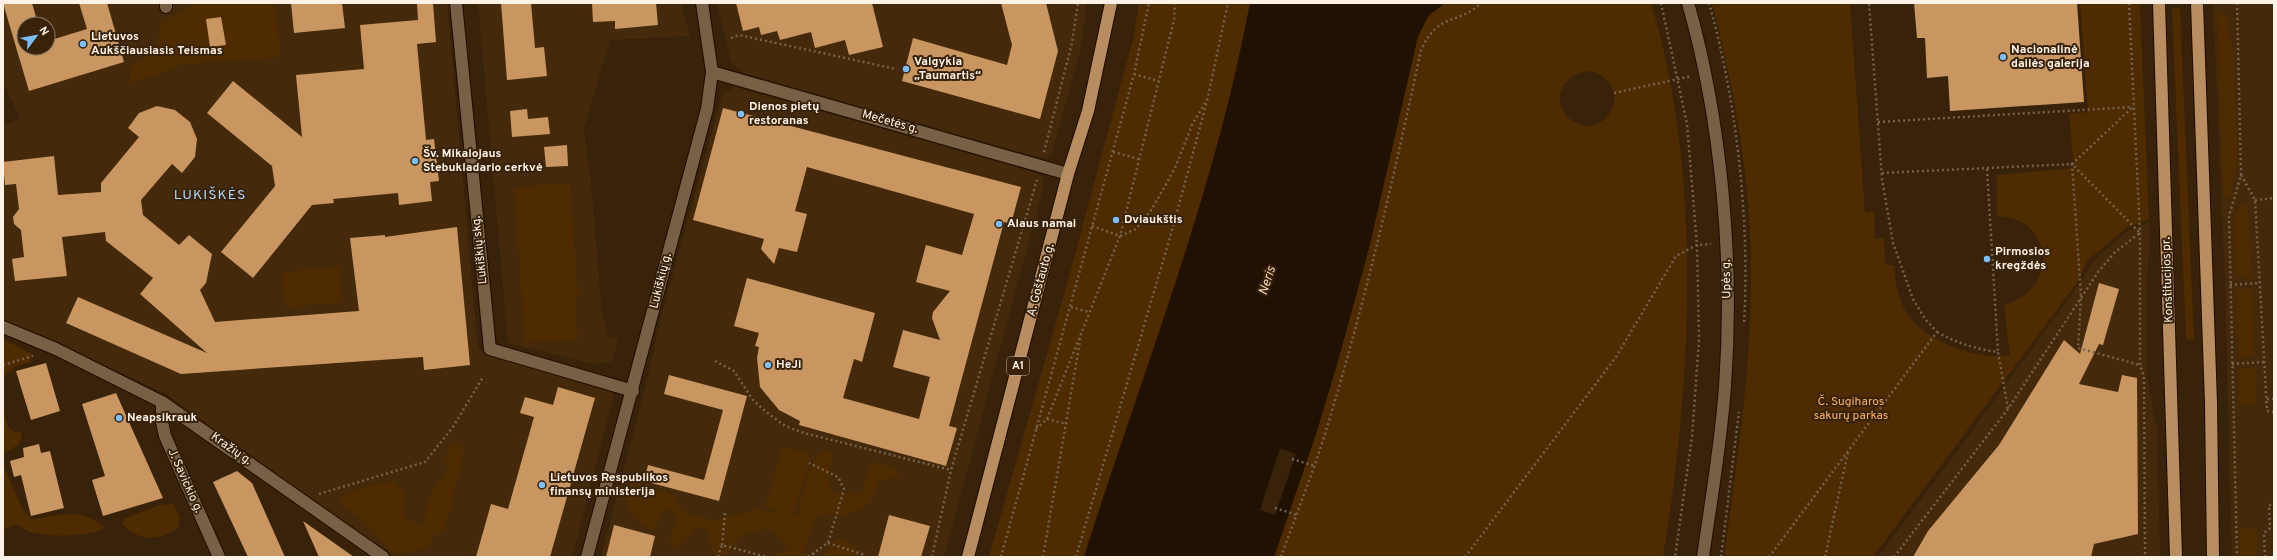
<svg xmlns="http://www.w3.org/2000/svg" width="2277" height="560" viewBox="0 0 2277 560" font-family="Overpass,sans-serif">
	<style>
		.built { fill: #442a0a; fill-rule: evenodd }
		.green { fill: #4e2b00; fill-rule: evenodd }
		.water { fill: #201103 }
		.pier { fill: #38230a }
		.building { fill: #c99661 }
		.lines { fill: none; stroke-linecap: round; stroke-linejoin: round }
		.minor-casing { stroke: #1f0b00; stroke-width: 14 }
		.major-casing { stroke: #1f0b00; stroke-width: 14 }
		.path { stroke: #74624d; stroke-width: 2.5; stroke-dasharray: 2 3; stroke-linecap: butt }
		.minor { stroke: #786047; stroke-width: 12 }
		.major { stroke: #b88e61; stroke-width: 12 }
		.poi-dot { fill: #7cbef9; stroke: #38230a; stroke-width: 1.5 }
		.labels { text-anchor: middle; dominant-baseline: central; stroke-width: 4; stroke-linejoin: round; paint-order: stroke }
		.shield { fill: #38230a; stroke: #c3b4a5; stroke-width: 1 }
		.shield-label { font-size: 11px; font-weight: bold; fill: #fef2e7 }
		.poi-label { font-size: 12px; font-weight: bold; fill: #fef2e7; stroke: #38230a; text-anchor: start }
		.street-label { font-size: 12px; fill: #fef2e7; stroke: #38230a }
		.park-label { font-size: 12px; fill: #f8b267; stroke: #38230a }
		.water-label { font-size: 13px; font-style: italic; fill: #f4d8bb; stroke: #38230a }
		.quarter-label { font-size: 14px; letter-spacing: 1px; fill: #b2d6f7; stroke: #38230a }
	</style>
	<rect width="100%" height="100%" fill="#38230a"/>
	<path class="built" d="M3 3H447L478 350 606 385 612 390 613 399 572 557H396L312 500 165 393 5 321 3 309V127L20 118 3 82ZM24 24H48V48H24Z
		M478 3H681L690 36 610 40 584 129 591 183 602 313 608 336 619 339 612 361 596 364 508 343Z
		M717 3H1087L1080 52 1052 153 1049 157 1042 158 744 73 731 62Z
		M2213 3H2274V557H2232L2225 281Z
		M735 87 1037 173 1043 178 1044 185 944 557H601L652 361 659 325 722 95Z
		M2150 222 2146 307 2147 377 2157 430 2160 557H1878L1967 438 2085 276 2093 261 2129 230Z"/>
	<path class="green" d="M197 3H275L281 57 183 64 130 84V65L157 53 160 24Z
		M1139 3H1250C1215 193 1142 373 1084 557H989L1065 291 1134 35Z
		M1445 3H1651C1703 176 1692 380 1663 557H1274L1316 434 1338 361 1369 248 1418 36 1429 15ZM1591 71C1637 85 1606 143 1573 121 1567 118 1563 112 1561 105 1556 85 1573 72 1591 71Z
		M1712 3H1850L1865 212H1874L1875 239 1884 238 1885 265H1893C1896 282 1898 300 1908 315 1926 342 1979 361 2010 355L2004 305C2062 288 2052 217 1997 216V175L2074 168 2069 114 2088 112 2080 3H2140L2149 219 2126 228 2088 260 2076 284 1873 557H1724C1737 461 1752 365 1751 268 1751 179 1734 89 1712 3Z
		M2180 8 2194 339 2186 340 2172 9Z
		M2217 12 2225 16 2233 49 2238 159 2230 198H2224Z
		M570 183 578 296H575L578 340 525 343 514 187Z
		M2248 205 2251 277 2236 276 2234 220 2238 207Z
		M339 267 343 302 285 307 282 272Z
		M2236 289H2252L2254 357 2239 359Z
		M3 339 32 354 31 362 14 367 3 378Z
		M2255 367 2257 404 2239 405V369Z
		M3 408 8 427 15 432H22C23 447 13 446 3 454Z
		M458 444 464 453 445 530 435 535 426 548 400 554 390 551 370 526 341 505 340 500C354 487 376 484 394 481L406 497 401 509C406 518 412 523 423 526 426 516 427 501 432 492 440 478 452 475 445 456L451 446Z
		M784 446 811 454 793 515 800 516C800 494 807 464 824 450L832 452 829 477 832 492 860 495C869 483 863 475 870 464L875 462 898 470 899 476 879 481C875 499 867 510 847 514 834 517 831 510 814 517L805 552 809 557H773L788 546 771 530 761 529 745 533 735 541 727 556 713 553 709 542V532L699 527 683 544 674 547 670 540 677 520 669 509 660 511 658 523 653 530C638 525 631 515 625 501L633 475 638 477 640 484 673 496 677 506 690 515 713 520 758 509 791 515 765 506Z
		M3 461 4 467 23 510 31 519C62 516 78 506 105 527 94 538 44 537 30 532 25 530 21 527 16 524L3 530Z
		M174 504 180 519 178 528C158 541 139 542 122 524L125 518 160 505Z
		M2240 529H2257V557H2241Z
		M837 539 844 540 858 550V557H821Z"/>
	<path class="water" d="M1250 3H1445L1429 15 1418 36 1369 248 1338 361 1316 434 1274 557H1084C1142 373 1215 193 1250 3Z"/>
	<path class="pier" d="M1280 448 1296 454 1275 515 1260 510Z"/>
	<path class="building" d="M3 3H32L38 24H24V48H48V41L87 29 79 3H107L124 62 29 91Z
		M291 3H342L345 28 294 33Z
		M417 3H433L436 42 417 44 426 140 434 139 439 181 430 182 432 201 399 205 398 193 333 199 334 203 312 205 253 278 221 252 275 186 272 166 207 113 233 81 302 137 296 75 364 69 360 25 418 20Z
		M501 3H531L535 48 544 47 547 76 507 80Z
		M592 3H656L658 25 615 29V21L593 22Z
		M736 3H872L883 47 849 55 845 40 815 48 811 32 780 40 777 31 761 35 759 27 743 31Z
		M1001 3H1046L1058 51 1040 119 902 81 913 38 1007 65 1012 45Z
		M1914 3H2077L2084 102 1950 111 1948 76 1927 78 1925 38H1917Z
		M221 17 226 45 210 47 206 19Z
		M157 106 175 110 190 122 197 139 195 157 182 173 172 164 141 200 143 215 179 245 189 235 212 254 206 283 200 290 215 322 359 311 350 238 385 235V237L457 227 470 365 424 370 423 357 181 374 66 323 78 297 207 353 140 294 153 278 106 241 105 232 62 237 67 276 15 281 12 259 24 257 21 230 14 224 13 217 19 209 16 184 5 185 3 162 54 156 58 195 101 192V183L139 137 128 128 139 113Z
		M723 108 1021 187 1011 224 1004 222 949 426 957 428 946 466 799 425 800 421 779 410 760 387 757 358 759 347 755 346 759 333 734 326 747 278 875 313 862 362 854 359 843 398 919 419 930 377 893 367 900 341 903 330 940 340 932 318 933 312 950 291 916 282 926 245 962 255 974 214 807 167 795 211 807 214 797 252 779 248 774 264 761 249 764 239 693 220Z
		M527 109 528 119 548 117 550 134 512 137 510 111Z
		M567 145 568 166 546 167 544 147Z
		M2099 283 2119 289 2103 345 2099 344 2079 384 2118 392 2122 375 2137 378 2138 534 2094 544 2091 557H1913L1928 531 1999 445 2064 340 2080 354Z
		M46 363 60 411 31 420 16 371Z
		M669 375 747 396 719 501 644 481 648 465 704 480 723 410 664 394Z
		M558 387 595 398 550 557H476L491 504 508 509 534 417 520 413 525 397 553 405Z
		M116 393 163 498 103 516 92 480 105 476 82 404Z
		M39 444 41 453 50 451 64 508 31 516 21 475 14 477 10 461 24 457 23 448Z
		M237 471 252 483 285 557H248L213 482Z
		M889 515 930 526 921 557H878Z
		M303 521 354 557H319Z
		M614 525 655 536 650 557H606Z"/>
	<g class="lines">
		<g class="minor-casing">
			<path id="minor" d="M456 3 490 349 633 391
				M1688 3C1722 122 1734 264 1725 386 1721 444 1711 500 1703 557
				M166 7V3
				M712 72 1068 174
				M3 327 56 349 162 402 383 557
				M162 402V422L165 436 219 557
				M587 557 707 109 712 72 702 3"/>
		</g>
		<g class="major-casing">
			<path id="major" d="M2159 3 2176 557
				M2197 3 2211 403 2213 557
				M968 557 1068 174 1088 111 1111 3"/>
		</g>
		<path class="path" d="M1661 3 1687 124 1697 245 1699 340 1692 437 1675 557
			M1709 3C1737 102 1750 222 1744 325
			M2129 3 2140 233V365L2144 377 2145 557
			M2237 3 2241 175 2229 216 2237 557
			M731 38 739 35 896 69
			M1134 74 1159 81
			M1614 93 1692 76
			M1878 122 2133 107
			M1044 152 1072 43 1078 3
			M1113 152 1139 159
			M1987 169 1998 352
			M1882 173 2072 164 2081 296 2078 348 2140 365
			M2241 175 2255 200 2267 411 2274 412
			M2255 200 2274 198
			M1092 226 1120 236 1136 229 1152 209 1175 168 1192 125 1205 103
			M2230 285 2260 283
			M1071 307 1089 312
			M1937 332C1957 343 1975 349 1998 352L2008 409
			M715 361 734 371 753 400 765 411 785 426 804 433 951 470
			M2232 364 2264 362
			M3 365 33 356
			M2267 399H2274
			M1047 419 1067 424
			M1036 429 1047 419 1120 236 1174 20 1175 3
			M1292 459 1315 466
			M319 494 425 462 453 427 483 377
			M1275 508 1297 515
			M828 543 865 555
			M722 545 725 513
			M813 553 815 557
			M718 557 722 545 767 557
			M808 557 828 543 844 489 838 477 809 463
			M932 557 951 470 1037 180
			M1001 557 1134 74 1149 3
			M1043 557 1081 335
			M1076 557 1173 227 1207 101 1228 3
			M1281 557C1298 509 1317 463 1331 414 1367 294 1395 172 1421 50 1440 10 1458 26 1481 3
			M1465 557 1616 357 1676 256 1697 245 1711 244
			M1721 557 1739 412
			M1769 557 1937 332 1925 319 1913 299 1893 243 1882 179 1869 3
			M1825 557 1848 452
			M1894 557 2008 409 2098 272 2115 252 2140 233 2072 164 2134 106
			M2265 557 2264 533 2270 528 2269 505H2274"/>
		<use href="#minor" class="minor"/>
		<use href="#major" class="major"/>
	</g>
	<g class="poi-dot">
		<circle cx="83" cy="44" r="4"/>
		<circle cx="2003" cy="57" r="4"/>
		<circle cx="906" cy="69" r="4"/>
		<circle cx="741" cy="114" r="4"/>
		<circle cx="415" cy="161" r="4"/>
		<circle cx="1116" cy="220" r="4"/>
		<circle cx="999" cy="224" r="4"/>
		<circle cx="1987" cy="259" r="4"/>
		<circle cx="768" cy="365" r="4"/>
		<circle cx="119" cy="418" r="4"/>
		<circle cx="542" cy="485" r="4"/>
	</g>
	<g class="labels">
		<rect class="shield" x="1007" y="357" width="22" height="18" rx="3"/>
		<g class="shield-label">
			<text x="1018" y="366">A1</text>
		</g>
		<g class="poi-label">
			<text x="91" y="37">Lietuvos<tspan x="91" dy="14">Aukščiausiasis Teismas</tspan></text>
			<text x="2011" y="50">Nacionalinė<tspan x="2011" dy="14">dailės galerija</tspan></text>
			<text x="914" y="62">Valgykla<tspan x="914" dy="14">„Taumartis“</tspan></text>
			<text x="749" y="107">Dienos pietų<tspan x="749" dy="14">restoranas</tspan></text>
			<text x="423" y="154">Šv. Mikalojaus<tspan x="423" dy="14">Stebukladario cerkvė</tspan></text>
			<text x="1124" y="220">Dviaukštis</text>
			<text x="1007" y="224">Alaus namai</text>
			<text x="1995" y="252">Pirmosios<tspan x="1995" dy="14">kregždės</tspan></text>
			<text x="776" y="365">HeJi</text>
			<text x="127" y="418">Neapsikrauk</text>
			<text x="550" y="478">Lietuvos Respublikos<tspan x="550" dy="14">finansų ministerija</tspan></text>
		</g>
		<g class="street-label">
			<text transform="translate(890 122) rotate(16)">Mečetės g.</text>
			<text transform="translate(480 250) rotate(-96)">Lukiškių skg.</text>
			<text transform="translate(1727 279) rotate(-91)">Upės g.</text>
			<text transform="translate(1041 280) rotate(-75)">A. Goštauto g.</text>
			<text transform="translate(2168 280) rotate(-92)">Konstitucijos pr.</text>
			<text transform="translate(661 281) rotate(-76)">Lukiškių g.</text>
			<text transform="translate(231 449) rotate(35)">Kražių g.</text>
			<text transform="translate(185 481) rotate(66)">J. Savickio g.</text>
		</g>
		<g class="park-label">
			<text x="1851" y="402">Č. Sugiharos<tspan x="1851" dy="14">sakurų parkas</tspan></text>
		</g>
		<g class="water-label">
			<text transform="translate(1268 281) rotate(-72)">Neris</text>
		</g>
		<g class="quarter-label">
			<text x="210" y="195">LUKIŠKĖS</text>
		</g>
	</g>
	<rect width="2277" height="560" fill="none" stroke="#fef2e7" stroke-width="8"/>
	<g transform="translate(36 36) rotate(58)"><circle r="19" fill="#38230a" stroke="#877662"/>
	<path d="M0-3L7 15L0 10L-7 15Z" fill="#7cbef9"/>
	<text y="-6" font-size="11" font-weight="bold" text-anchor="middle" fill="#fef2e7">N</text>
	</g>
</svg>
